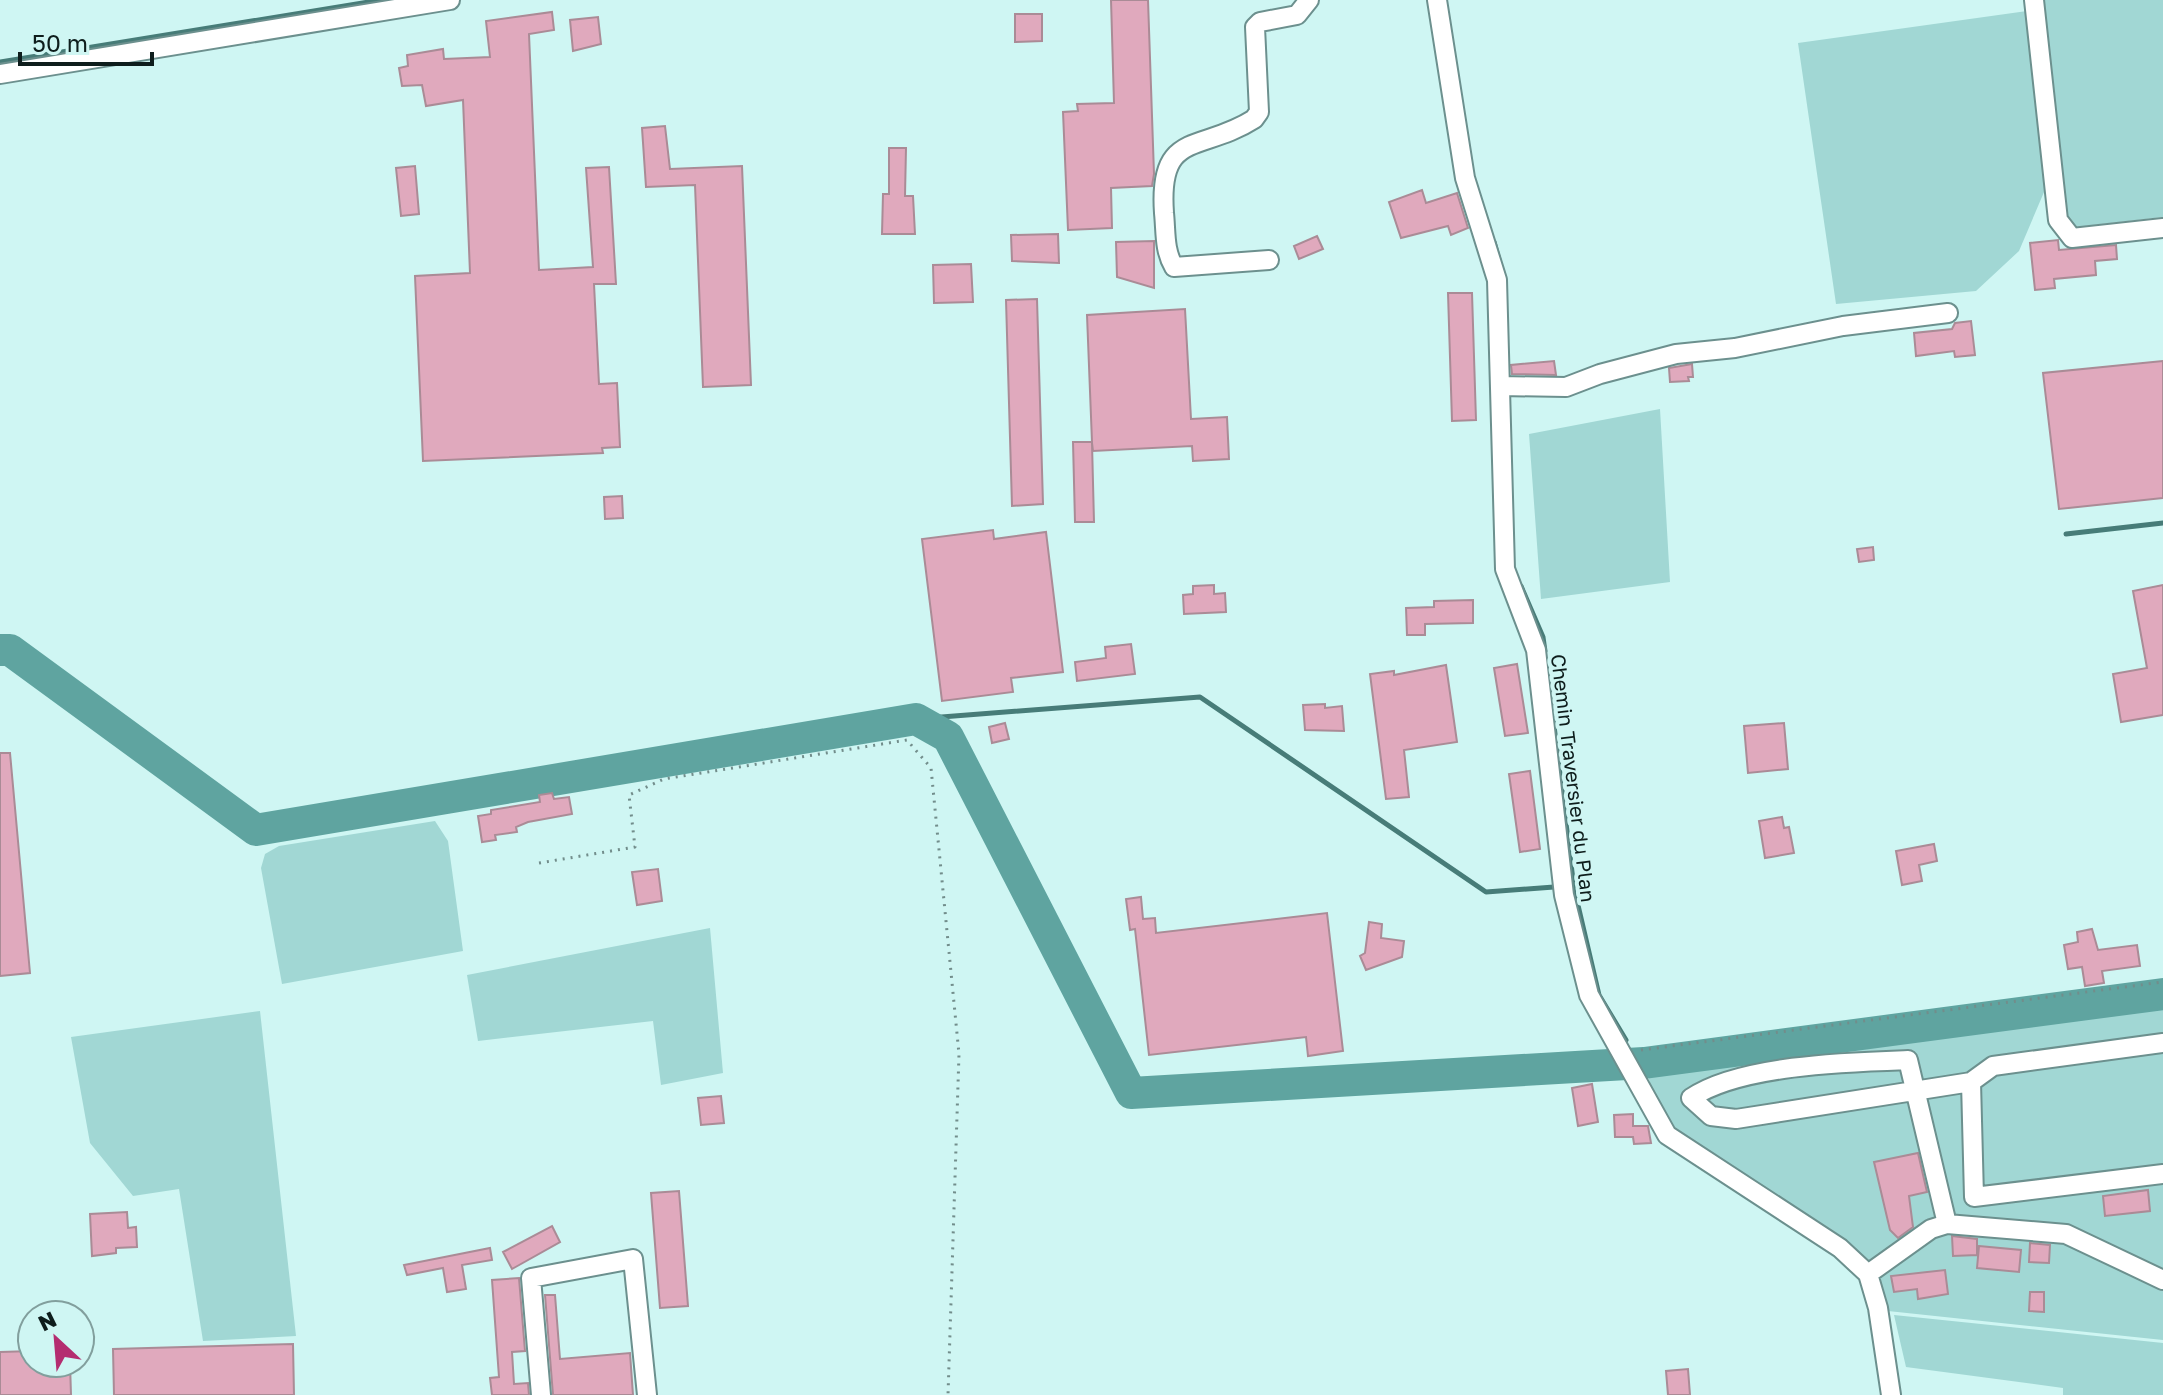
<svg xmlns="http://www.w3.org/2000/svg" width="2163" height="1395" viewBox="0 0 2163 1395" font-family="'Golos Text',sans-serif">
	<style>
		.green { fill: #a1d7d4 }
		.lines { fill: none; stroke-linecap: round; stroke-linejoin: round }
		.stream { stroke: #477c78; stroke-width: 5 }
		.river { stroke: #5fa4a0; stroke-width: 32 }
		.building { fill: #e0a9bd; stroke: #aa8b96; stroke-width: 2 }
		.minor-casing { stroke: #6c908e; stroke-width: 22 }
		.path { stroke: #728d8b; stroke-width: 3; stroke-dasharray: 2 6; stroke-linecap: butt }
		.minor { stroke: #fff; stroke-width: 18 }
		.labels { text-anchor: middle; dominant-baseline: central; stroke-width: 8; stroke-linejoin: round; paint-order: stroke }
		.street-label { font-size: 20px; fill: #0e1d1c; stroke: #cff6f3 }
	</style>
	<rect width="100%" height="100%" fill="#cff6f3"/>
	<path class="green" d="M2039 0H2163V217L2068 228Z
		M2027 11 2047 185 2019 251 1976 291 1836 304 1798 43Z
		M1660 409 1670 582 1541 599 1529 434Z
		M435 821 448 841 463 951 282 984 261 868 265 854 279 846Z
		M710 928 723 1073 661 1085 653 1021 478 1041 467 975Z
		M2163 1002V1340L1888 1311 1871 1269 1675 1134 1659 1112 1647 1073Z
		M260 1011 296 1336 203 1341 179 1189 133 1196 90 1143 71 1037Z
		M1894 1315 2163 1343V1395H2063V1388L1906 1367Z"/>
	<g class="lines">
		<path class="stream" d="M0 62 381 0
			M1494 242 1504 278
			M2066 534 2163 523
			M1521 586 1543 637 1545 651
			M1547 669 1574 888 1599 995 1626 1040
			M916 719 1200 697 1486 892 1554 887"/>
		<path class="river" d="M0 650H10L256 830 916 719 948 737 1131 1093 1644 1063 2163 994"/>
	</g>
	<path class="building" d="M1111 0H1148L1154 174 1152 186 1111 188 1112 228 1068 230 1063 112 1078 111 1077 104 1114 103Z
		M552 12 554 30 529 34 539 270 593 267 586 168 609 167 616 284H594L599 384 617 383 620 447 602 448 603 453 423 461 415 276 470 273 463 100 426 106 422 85 402 86 399 68 408 66 407 55 443 49 444 59 490 57 486 21Z
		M1015 14H1042V41L1015 42Z
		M598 17 601 44 573 51 570 20Z
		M665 126 670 169 742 166 751 385 703 387 695 185 646 187 642 128Z
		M889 148H906L905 196H913L915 234H882L883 194H889Z
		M415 166 419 214 401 216 396 168Z
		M1422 190 1426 203 1457 193 1468 228 1451 235 1448 226 1401 238 1389 202Z
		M1058 234 1059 263 1012 261 1011 235Z
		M1317 236 1323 249 1299 259 1294 246Z
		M2058 240 2059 250 2116 245 2117 259 2095 261 2096 275 2054 279 2055 288 2035 290 2030 243Z
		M1154 241V288L1117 277 1116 242Z
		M971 264 973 302 934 303 933 265Z
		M1448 293H1472L1476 420 1452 421Z
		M1037 299 1043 504 1012 506 1006 300Z
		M1185 309 1191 419 1227 417 1229 459 1193 461 1192 446 1093 451 1092 443 1094 522H1075L1073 442H1092L1087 315Z
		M1971 321 1975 355 1955 357 1954 351 1916 356 1914 333 1952 329 1955 323Z
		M1554 361 1556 375 1512 374 1511 365Z
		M2163 361V498L2059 509 2043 373Z
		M1692 364 1693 377H1688L1689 381 1670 382 1669 368Z
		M622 496 623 518 605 519 604 497Z
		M993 530 994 539 1046 532 1063 672 1011 678 1013 692 942 701 922 539Z
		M1873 547 1874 560 1859 562 1857 549Z
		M1214 585V594L1225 593 1226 612 1184 614 1183 595 1193 594V586Z
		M2163 585V715L2121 722 2113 674 2147 668 2133 591Z
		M1473 600V623L1425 624V635H1407L1406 608 1434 607V601Z
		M1131 644 1135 674 1077 681 1075 662 1106 658 1105 647Z
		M1517 664 1528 733 1505 736 1494 668Z
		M1446 665 1457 742 1404 750 1409 797 1386 799 1370 674 1394 671V675Z
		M1325 704V708L1342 706 1344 731 1305 730 1303 705Z
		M1005 723 1009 739 992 743 989 727Z
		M1784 723 1788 769 1748 773 1744 726Z
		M0 753H10L30 973 0 976Z
		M1530 771 1540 849 1520 852 1509 774Z
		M552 793 554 799 569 797 572 814 528 822 516 827 517 832 495 835 496 840 482 842 478 816 491 814V810L540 802 539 795Z
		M1782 817 1784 828 1789 827 1794 853 1765 858 1759 821Z
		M1934 844 1937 861 1919 865 1922 881 1902 885 1896 851Z
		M658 869 662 901 637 905 632 872Z
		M1141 897 1143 919 1155 918 1156 933 1327 913 1343 1051 1308 1056 1306 1037 1149 1055 1135 929 1130 930 1126 899Z
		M1369 922 1382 924 1381 938 1404 941 1402 957 1366 970 1360 956 1365 953Z
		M2092 929 2098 950 2137 945 2140 966 2102 971 2104 983 2085 986 2082 967 2068 969 2064 945 2078 942 2077 932Z
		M1592 1084 1598 1122 1578 1126 1572 1088Z
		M721 1096 724 1123 701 1125 698 1098Z
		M1633 1114V1126H1648L1651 1143 1634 1144 1633 1137H1615L1614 1115Z
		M1918 1153 1927 1192 1909 1196 1913 1227 1898 1238 1890 1230 1874 1162Z
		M2148 1190 2150 1211 2105 1216 2103 1196Z
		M679 1191 688 1306 660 1308 651 1193Z
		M127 1212 128 1228 136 1227 137 1247 116 1248V1253L92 1256 90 1214Z
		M552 1226 560 1242 512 1269 503 1252Z
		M1952 1236 1977 1239V1255L1953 1256Z
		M2030 1243 2050 1245 2049 1263 2029 1262Z
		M1979 1246 2021 1250 2019 1272 1977 1268Z
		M490 1248 492 1260 462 1265 466 1289 447 1292 443 1268 407 1275 404 1265Z
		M1945 1270 1948 1294 1918 1299 1917 1289 1894 1292 1891 1276Z
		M519 1278 525 1351 512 1352 514 1384 528 1383 529 1395H492L490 1378 499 1377 492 1280Z
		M2030 1292H2044V1312L2029 1311Z
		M545 1295H555L560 1359 630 1353 633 1395H553Z
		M293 1344 294 1395H114L113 1349Z
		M32 1351V1363H70L71 1395H0V1352Z
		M1688 1369 1690 1395H1668L1666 1371Z"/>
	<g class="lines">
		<g class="minor-casing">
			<path id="minor" d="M1437 0 1465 178 1497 280 1505 569 1536 650 1564 895 1589 995 1667 1135 1840 1248 1868 1274 1878 1308 1891 1395
				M2034 0 2058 220 2072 238 2163 228
				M0 74 450 0
				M1269 260 1174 267C1164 250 1166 232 1164 213 1158 129 1201 153 1254 119L1259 112 1255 27 1260 22 1297 15 1309 0
				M1500 386 1566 387 1600 374 1676 354 1735 348 1843 326 1948 313
				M2163 1043 1993 1066 1971 1082 1974 1197 2163 1174
				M1947 1224 1908 1060C1849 1062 1739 1065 1691 1098L1711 1116 1736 1119 1971 1082
				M1868 1274 1931 1229 1947 1224 2066 1234 2163 1280
				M541 1395 531 1278 633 1259 647 1395"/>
		</g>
		<path class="path" d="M539 863 635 847 629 795 664 779 907 740 931 768 959 1054 948 1395
			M1641 1050 2163 982"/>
		<use href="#minor" class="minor"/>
	</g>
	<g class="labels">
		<g class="street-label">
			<text transform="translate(1574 778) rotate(83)">Chemin Traversier du Plan</text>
		</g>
	</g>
	<g transform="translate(56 1339) rotate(334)"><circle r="38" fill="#cff6f3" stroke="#829f9d" stroke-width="2"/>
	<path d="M0-6L14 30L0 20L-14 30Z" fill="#b42d70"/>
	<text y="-12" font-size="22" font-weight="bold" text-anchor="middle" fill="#0e1d1c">N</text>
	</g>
	<path d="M20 52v12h132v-12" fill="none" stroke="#0e1d1c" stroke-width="4"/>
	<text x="32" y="52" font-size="24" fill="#0e1d1c" stroke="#cff6f3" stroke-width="6" paint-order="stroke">50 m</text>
</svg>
